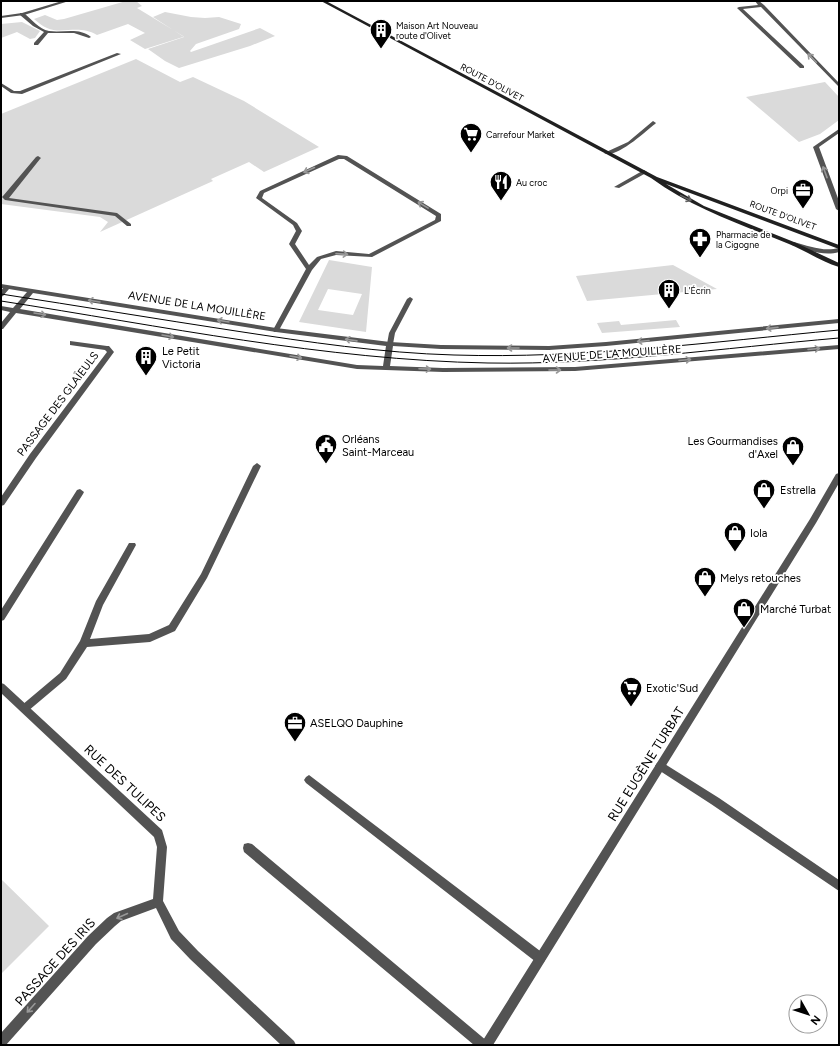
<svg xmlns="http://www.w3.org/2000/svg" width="840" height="1046" viewBox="0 0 840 1046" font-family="Figtree,sans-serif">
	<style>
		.green { fill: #dadada; fill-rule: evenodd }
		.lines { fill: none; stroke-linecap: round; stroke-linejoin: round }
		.lane { fill: #535353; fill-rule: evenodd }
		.street { fill: #535353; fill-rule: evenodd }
		.secondary { fill: #202020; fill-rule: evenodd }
		.tram { stroke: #000; stroke-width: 1 }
		.oneway { stroke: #989898 }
		.oneway2 { stroke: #636363 }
		.labels { text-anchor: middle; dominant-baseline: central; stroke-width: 3.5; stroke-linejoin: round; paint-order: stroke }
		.far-poi-label { font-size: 9px; fill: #000; stroke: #fff; text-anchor: start }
		.far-street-label { font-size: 9px; fill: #000; stroke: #fff }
		.street-label { font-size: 11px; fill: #000; stroke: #fff }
		.poi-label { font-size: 11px; fill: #000; stroke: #fff; text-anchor: start }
		.near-street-label { font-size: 13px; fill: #000; stroke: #fff }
	</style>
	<rect width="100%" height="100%" fill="#fff"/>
	<path class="green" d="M126 1H136L142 6 137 8 183 36V37L145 49 130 40 145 33 128 24 97 35C78 24 62 35 47 28 42 26 38 22 34 19L45 15 57 20 64 19Z
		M165 12 191 17 205 18 219 17 241 24 239 29 196 44 190 51 191 52 260 28 275 36 250 46 179 68 165 61 148 49 184 37 153 17Z
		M22 22 40 31 35 38 30 39 17 32 1 38V24Z
		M136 59 180 82 193 77 244 101 319 147 264 172 249 162 211 179 213 181 100 232 108 222 100 217 1 204V114Z
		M825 82 839 97V120L820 134 799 142 746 97Z
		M329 260 372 267 366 332 299 322ZM328 289 362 294 353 315 318 310Z
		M673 265 717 289 587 301 576 276Z
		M676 320 680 327 602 333 597 323 619 321 621 325Z
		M1 879 49 926 1 974Z"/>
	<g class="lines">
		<path class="lane" d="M20 13H24C31 19 39 29 49 31 64 33 79 27 91 37L89 38 74 33H48L38 45H34V43L44 32 33 26 20 15Z
			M117 53 121 54 22 94 11 93 1 86V83L14 91H20Z
			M653 121 656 123 655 124C646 131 615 160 604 153L628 142Z
			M338 155 347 156 441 214V221L372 257 336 255 321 259 312 270 278 332H274L273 330 306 269 289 244 296 231 293 225 256 198 260 191ZM339 159H344L436 216 435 220 369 254 336 251 317 257 309 265 295 244 302 231 297 223 262 198 264 193Z
			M38 156 41 158 40 159 9 198 117 213 131 224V226H127L115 216 5 200 2 197 3 196 36 157Z
			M644 170 647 172 646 173 619 188 614 187Z
			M410 297 413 299 395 333 393 344 390 346H388L387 344 389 333 407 299Z
			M257 463 261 466 207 578 175 631 150 642 87 647 66 679 28 711 25 712 22 711 20 708 22 705 60 673 80 641 96 601 129 543H135L136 545 103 605 90 639 149 634 169 625 201 574 253 466Z
			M80 489 84 492 83 494 4 620 1 621V610L77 490Z
			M660 761 719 798 839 880V891L711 804 657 769 655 766 657 763Z
			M309 775 544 954 546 958 544 962 540 964 536 962 306 783 304 780 306 777Z
			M248 843 252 844 487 1041 489 1045H474L244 852 243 848 244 844Z"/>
		<path class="street" d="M62 1H69L24 15 1 18V16L22 13Z
			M755 1H759L764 5 839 83V87L761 7 743 9 804 66V68H800L737 8 739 7 758 5Z
			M839 129V133L819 147 839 201V211L836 209 813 147Z
			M794 242C809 246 823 252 839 248V252C823 257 807 249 792 245L791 244Z
			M1 284 276 328 390 342 441 345 549 346 606 342 839 319V323L606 346 549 350 441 349 393 346 390 366 443 368 575 367 839 345V349L575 371 443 372 357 369 16 313 3 329H1V323L10 312 1 310V306L13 308 27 292 9 289 3 296 1 297V291L3 288H1ZM33 293 276 332 386 346 383 366 357 365 20 309Z
			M70 341 107 346H109L114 352 36 458 4 505 1 506V497L30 454 107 352 105 350 70 345Z
			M839 473V483L816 523 493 1045H480L810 519 836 474Z
			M1 683 4 684 162 830 167 847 163 901 179 931 198 951 294 1041 296 1045H281L190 959 171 939 156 908 121 921 115 926 96 944 6 1045H1V1033L88 936 107 918 114 913 153 899 157 847 154 837 1 693Z"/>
		<path class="secondary" d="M321 1H326L657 177 839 245V249L666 184 704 206 794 242 839 263V267C822 262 806 251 789 244 740 224 694 209 651 178Z"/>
		<path class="tram" d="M1 294C79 306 157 319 236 331 308 342 381 353 454 355 583 359 711 342 839 330
			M1 301C162 326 325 360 488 363 606 365 722 348 839 338"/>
	</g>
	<defs><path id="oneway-shaft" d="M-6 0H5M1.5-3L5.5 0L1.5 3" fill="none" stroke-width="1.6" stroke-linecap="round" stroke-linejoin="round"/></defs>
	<g class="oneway">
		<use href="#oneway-shaft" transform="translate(812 58) rotate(-134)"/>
		<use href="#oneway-shaft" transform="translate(309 170) rotate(156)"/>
		<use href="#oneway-shaft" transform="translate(825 172) rotate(-110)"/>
		<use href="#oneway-shaft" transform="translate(423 205) rotate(-149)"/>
		<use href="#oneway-shaft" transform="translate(342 254) rotate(4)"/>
		<use href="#oneway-shaft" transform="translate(94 301) rotate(-171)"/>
		<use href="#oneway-shaft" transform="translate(40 314) rotate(9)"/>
		<use href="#oneway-shaft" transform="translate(223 321) rotate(-171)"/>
		<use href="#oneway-shaft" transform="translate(772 328) rotate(174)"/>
		<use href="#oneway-shaft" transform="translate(168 336) rotate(10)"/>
		<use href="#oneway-shaft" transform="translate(351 340) rotate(-172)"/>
		<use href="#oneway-shaft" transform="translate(643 341) rotate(175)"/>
		<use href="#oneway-shaft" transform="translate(513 348) rotate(180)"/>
		<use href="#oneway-shaft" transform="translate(814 349) rotate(-5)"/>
		<use href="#oneway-shaft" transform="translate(296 357) rotate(10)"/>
		<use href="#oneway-shaft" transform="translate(685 360) rotate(-5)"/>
		<use href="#oneway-shaft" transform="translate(425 369) rotate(2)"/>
		<use href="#oneway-shaft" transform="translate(555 370)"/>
		<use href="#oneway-shaft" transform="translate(122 916) rotate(156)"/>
		<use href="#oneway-shaft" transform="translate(31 1008) rotate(132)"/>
	</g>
	<use class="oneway2" href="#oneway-shaft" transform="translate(686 198) rotate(26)"/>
	<defs>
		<g id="building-pin" transform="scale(1.15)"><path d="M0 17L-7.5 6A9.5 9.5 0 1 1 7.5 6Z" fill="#000" stroke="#fff"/><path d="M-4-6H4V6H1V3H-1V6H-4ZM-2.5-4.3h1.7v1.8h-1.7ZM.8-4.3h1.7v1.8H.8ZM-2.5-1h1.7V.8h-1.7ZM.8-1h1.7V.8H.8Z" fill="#fff"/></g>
		<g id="supermarket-pin" transform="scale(1.15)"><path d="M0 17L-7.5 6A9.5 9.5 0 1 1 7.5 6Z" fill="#000" stroke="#fff"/><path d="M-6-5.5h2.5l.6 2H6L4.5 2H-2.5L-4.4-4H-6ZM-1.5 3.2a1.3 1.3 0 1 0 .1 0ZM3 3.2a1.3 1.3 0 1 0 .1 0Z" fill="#fff"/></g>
		<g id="restaurant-pin" transform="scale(1.15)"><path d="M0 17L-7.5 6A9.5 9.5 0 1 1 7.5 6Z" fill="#000" stroke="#fff"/><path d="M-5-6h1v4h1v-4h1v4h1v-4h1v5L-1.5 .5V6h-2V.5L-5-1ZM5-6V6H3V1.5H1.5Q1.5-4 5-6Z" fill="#fff"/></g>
		<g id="office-pin" transform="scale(1.15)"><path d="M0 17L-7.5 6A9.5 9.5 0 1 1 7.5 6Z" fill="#000" stroke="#fff"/><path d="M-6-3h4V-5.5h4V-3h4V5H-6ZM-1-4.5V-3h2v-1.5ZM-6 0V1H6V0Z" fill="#fff"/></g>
		<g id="pharmacy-pin" transform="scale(1.15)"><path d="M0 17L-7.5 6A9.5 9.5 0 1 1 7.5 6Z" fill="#000" stroke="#fff"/><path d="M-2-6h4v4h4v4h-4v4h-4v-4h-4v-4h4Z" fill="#fff"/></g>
		<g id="civic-pin" transform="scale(1.15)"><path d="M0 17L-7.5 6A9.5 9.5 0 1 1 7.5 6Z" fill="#000" stroke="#fff"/><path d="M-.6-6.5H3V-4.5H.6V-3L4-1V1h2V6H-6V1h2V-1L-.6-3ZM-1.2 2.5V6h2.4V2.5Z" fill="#fff"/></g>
		<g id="shop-pin" transform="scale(1.15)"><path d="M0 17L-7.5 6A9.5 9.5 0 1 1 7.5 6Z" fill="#000" stroke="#fff"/><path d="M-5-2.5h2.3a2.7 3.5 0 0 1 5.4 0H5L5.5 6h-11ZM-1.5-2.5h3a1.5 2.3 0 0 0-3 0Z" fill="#fff"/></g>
	</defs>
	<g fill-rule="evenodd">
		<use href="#building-pin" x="381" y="30"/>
		<use href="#supermarket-pin" x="471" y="134"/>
		<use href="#restaurant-pin" x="501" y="182"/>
		<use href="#office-pin" x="803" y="190"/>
		<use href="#pharmacy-pin" x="700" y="239"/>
		<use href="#building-pin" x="669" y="290"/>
		<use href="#building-pin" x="146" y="357"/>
		<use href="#civic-pin" x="326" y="445"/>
		<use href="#shop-pin" x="793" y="447"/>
		<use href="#shop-pin" x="764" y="490"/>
		<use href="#shop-pin" x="735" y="533"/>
		<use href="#shop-pin" x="705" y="578"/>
		<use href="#shop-pin" x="744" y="609"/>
		<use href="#supermarket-pin" x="631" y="688"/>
		<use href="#office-pin" x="295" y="723"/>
	</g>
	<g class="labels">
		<g class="far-poi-label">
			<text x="396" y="25">Maison Art Nouveau<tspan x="396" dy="10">route d'Olivet</tspan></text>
			<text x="486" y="134">Carrefour Market</text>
			<text x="516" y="182">Au croc</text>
			<text x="788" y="190" text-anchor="end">Orpi</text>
			<text x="716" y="234">Pharmacie de<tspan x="716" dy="10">la Cigogne</tspan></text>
			<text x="684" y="290">L'Écrin</text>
		</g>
		<g class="far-street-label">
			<text transform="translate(492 82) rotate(28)">ROUTE D'OLIVET</text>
			<text transform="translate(783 215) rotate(20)">ROUTE D'OLIVET</text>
		</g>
		<g class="street-label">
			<text transform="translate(197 306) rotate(9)">AVENUE DE LA MOUILLÈRE</text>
			<text transform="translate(612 354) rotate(-4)">AVENUE DE LA MOUILLÈRE</text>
			<text transform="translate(58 404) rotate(-53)">PASSAGE DES GLAÏEULS</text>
		</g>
		<g class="poi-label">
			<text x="162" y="351">Le Petit<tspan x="162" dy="13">Victoria</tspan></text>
			<text x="342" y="439">Orléans<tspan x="342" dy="13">Saint-Marceau</tspan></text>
			<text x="778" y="441" text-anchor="end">Les Gourmandises<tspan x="778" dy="13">d'Axel</tspan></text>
			<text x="780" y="490">Estrella</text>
			<text x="750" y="533">Iola</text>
			<text x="720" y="578">Melys retouches</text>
			<text x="760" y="609">Marché Turbat</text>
			<text x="646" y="688">Exotic'Sud</text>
			<text x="310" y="723">ASELQO Dauphine</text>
		</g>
		<g class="near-street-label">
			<text transform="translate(646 764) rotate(-58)">RUE EUGÈNE TURBAT</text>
			<text transform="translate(125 783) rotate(43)">RUE DES TULIPES</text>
			<text transform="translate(55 962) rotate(-48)">PASSAGE DES IRIS</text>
		</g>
	</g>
	<rect width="840" height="1046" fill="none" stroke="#000000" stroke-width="4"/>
	<g transform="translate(808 1014) rotate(129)"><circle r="19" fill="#ffffff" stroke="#999999"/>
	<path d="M0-3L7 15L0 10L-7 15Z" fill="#000000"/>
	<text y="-6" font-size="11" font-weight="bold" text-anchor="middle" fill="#000000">N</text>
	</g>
</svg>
